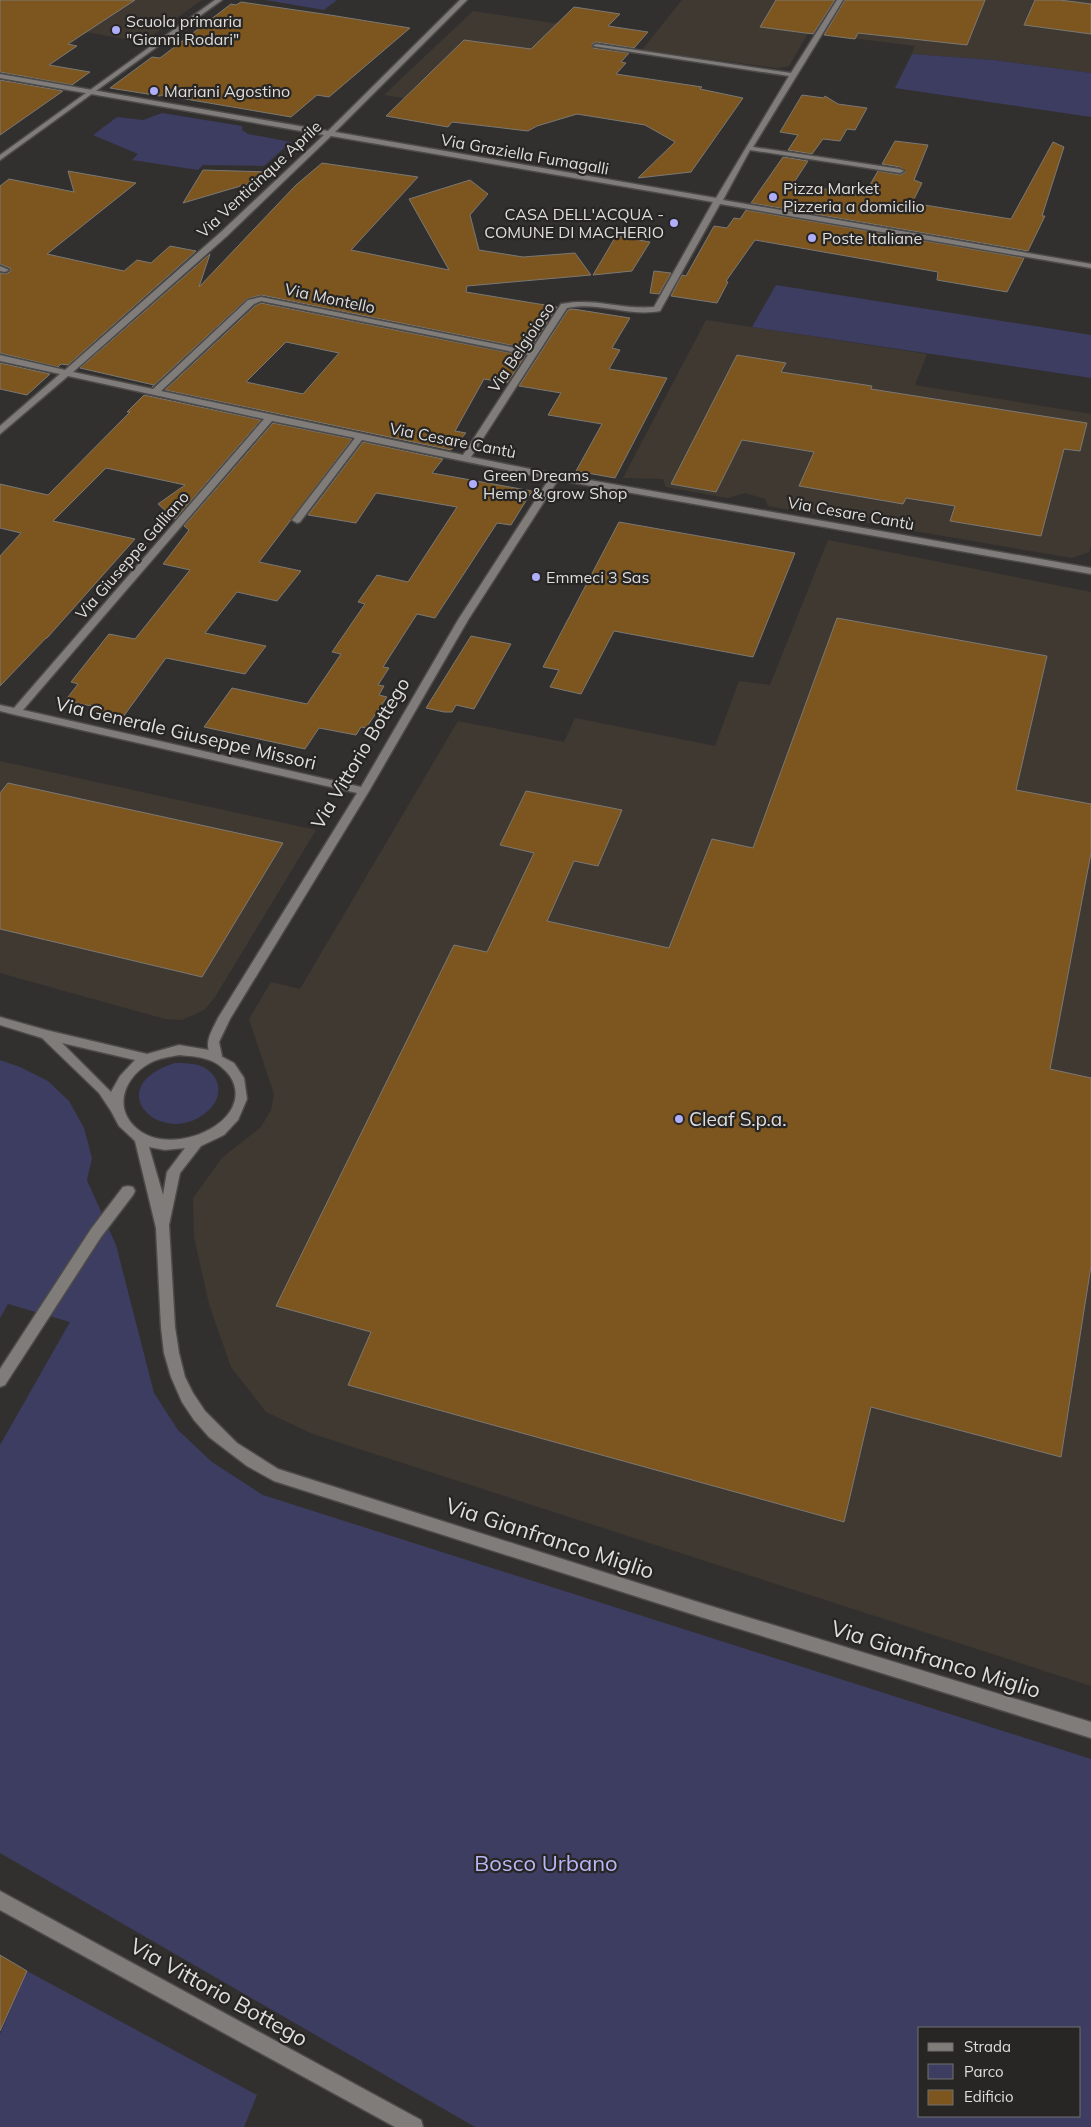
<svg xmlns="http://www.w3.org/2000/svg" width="1091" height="2127" viewBox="0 0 1091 2127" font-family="Mulish,sans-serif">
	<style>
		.built { fill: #403932 }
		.green { fill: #3d3c61; fill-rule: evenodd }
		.building { fill: #7d561f; stroke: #7a7875; fill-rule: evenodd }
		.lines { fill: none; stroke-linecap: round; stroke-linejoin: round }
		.pedestrian-casing { stroke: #4d4b49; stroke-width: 3 }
		.minor-casing { stroke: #4d4b49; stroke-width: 3 }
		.tertiary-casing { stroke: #4d4b49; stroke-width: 3 }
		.pedestrian { fill: #7f7c7a; fill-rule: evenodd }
		.minor { fill: #7f7c7a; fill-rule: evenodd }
		.tertiary { fill: #7f7c7a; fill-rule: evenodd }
		.poi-dot { fill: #afaefa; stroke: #282624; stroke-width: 2 }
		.labels { text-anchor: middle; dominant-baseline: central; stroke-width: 4.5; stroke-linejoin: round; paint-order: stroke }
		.far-poi-label { font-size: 16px; fill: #dfdedc; stroke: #282624; text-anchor: start }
		.far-street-label { font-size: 16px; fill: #dfdedc; stroke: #282624 }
		.street-label { font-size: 19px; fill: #dfdedc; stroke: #282624 }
		.poi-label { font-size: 19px; fill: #dfdedc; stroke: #282624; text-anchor: start }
		.near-street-label { font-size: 22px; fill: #dfdedc; stroke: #282624 }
		.near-park-label { font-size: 22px; fill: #b7b6f9; stroke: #282624 }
	</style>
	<rect width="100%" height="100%" fill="#32302e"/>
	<path class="built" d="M0 0H202L143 42 0 17Z
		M682 0H827L789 66 777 68 642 50Z
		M848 0H1091V73L994 60 912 54 915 46 828 35Z
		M473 11 566 25 490 112 384 95Z
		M706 320 927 354 915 385 1091 414V546L1089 552 1072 558 768 506 765 499 745 493 728 498 666 487 663 479 623 478Z
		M828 540 1091 592V1686L313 1434 266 1412 231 1367 209 1304 194 1237 193 1198 222 1158 261 1127 271 1110 274 1094 249 1019 271 982 300 989 458 721 564 742 575 718 715 746 739 681 770 685Z
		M0 761 316 830 215 997 204 1010 182 1020 165 1019 0 973Z"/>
	<path class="green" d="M265 0H337L324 10Z
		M912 54 994 60 1091 73V117L895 88Z
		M162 113 242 126V130L248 134 291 142 264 166 203 165 198 170 132 160 138 154 93 135 117 117 143 120Z
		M776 285 1091 335V378L752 327Z
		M0 1060 20 1067 48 1081 69 1101 84 1128 92 1158 87 1180 116 1245 154 1393 178 1430 212 1462 263 1495 1091 1759V2127H475L0 1853V1445L70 1322 8 1304 0 1318ZM920 2028H1080V2116H920Z
		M175 1063C184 1063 192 1063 201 1066 220 1074 224 1095 210 1109 165 1153 96 1088 175 1063Z
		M27 1971 257 2095 244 2127H0V2034Z"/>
	<path class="building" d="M0 0H135L68 44 77 46 49 65 90 72 72 85 0 72Z
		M776 0H835L813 34 760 27Z
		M845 0H985L967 45 858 33 855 39 824 35Z
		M1035 0H1060L1091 4V34L1024 25Z
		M241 2 330 15 410 28 329 97 317 95 291 117 162 95 160 96 110 88 152 57 160 58 231 4 236 5Z
		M574 7 620 14 608 26 648 32 634 48 596 42 592 44 593 48 629 53 621 62 626 63 616 74 702 87 700 89 743 98 691 172 638 178 675 142 645 125 577 114 537 126 528 131 452 122 448 127 386 116 464 40 531 49Z
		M0 80 63 91 0 135Z
		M802 95 824 98 825 96 838 104 867 108 855 130 847 129 840 141 823 139 812 154 788 150 798 135 780 132Z
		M895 141 928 145 914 180 922 183 912 203 1011 219 1053 142 1064 147 1042 216H1045L1028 251 751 203 783 157 808 161 793 184 864 195 878 171 900 175 906 172 900 167 882 164Z
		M322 163 418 177 351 250 449 270 409 199 470 180 488 194 470 215 479 250 523 257 575 253 591 275 467 286 466 292 557 307 530 349 261 295 247 299 152 387 154 385 80 368 210 254 199 287 296 185Z
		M203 170 270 172 271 177 183 203Z
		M68 171 136 183 47 254 124 271 137 260 151 263 170 246 196 251 68 365 61 364 58 367 0 353V273L6 274 11 271 10 268 0 264V186L9 179 74 192Z
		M746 210 1024 258 1007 292 937 280 938 272 755 240 726 281 728 282 717 303 671 296 682 275 686 276 714 226 727 228 734 218 740 219Z
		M616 236 650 242 632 271 593 275Z
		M654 271 671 273 659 294 650 293Z
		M261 303 525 356 507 383 484 379 455 431 466 433 451 450 165 390 255 306ZM286 342 339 353 303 394 246 382Z
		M573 309 630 318 612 348 620 350 609 369 667 378 615 478 576 471 602 424 548 415 561 393 519 386 568 310Z
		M737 355 786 363 781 372 872 386 871 389 1087 423 1080 451 1064 449 1041 536 950 521 955 506 906 498 903 504 799 486 814 452 742 440 716 492 671 484Z
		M0 363 50 374 27 395 0 389Z
		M144 395 261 420 175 519 158 504 185 485 106 468 53 521 135 539 47 638H46L0 686V556L21 533 0 528V484L48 495 130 412H127Z
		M273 423 352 439 259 562 301 571 277 601 237 592 205 633 266 646 245 674 166 658 123 717 89 710 92 706 65 701 78 684 71 682 109 634 135 639 190 570 163 564 189 530 184 526Z
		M363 442 443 459 432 473 532 491 511 525 497 523 435 618 417 614 383 667 389 668 378 685 384 686 379 695 387 697 366 728 361 727 356 735 319 728 305 749 204 727 232 688 307 704 341 654 332 652 365 604 358 602 377 575 408 582 457 507 376 493 356 523 308 515Z
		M619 522 795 553 753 657 614 631 581 694 550 687 559 670 543 667Z
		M837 618 1047 656 1016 790 1091 804V853L1050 1069 1091 1078V1266L1061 1457 871 1407 844 1522 348 1385 371 1332 276 1306 454 945 487 952 534 853 500 845 526 791 622 810 598 866 574 861 547 921 669 948 712 839 753 848Z
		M471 636 511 644 474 709 456 705 452 712H444L426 708Z
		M8 783 283 843 202 977 0 929V793Z
		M0 1955 27 1971 0 2031Z"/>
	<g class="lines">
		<g class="pedestrian-casing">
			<path id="pedestrian" d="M128 1186 133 1187 135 1191 133 1195 101 1237 5 1385 0 1387V1369L91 1229 123 1187Z"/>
		</g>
		<g class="minor-casing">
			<path id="minor" d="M460 0H467L335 132 716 198 789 76 593 46 596 44 791 73 837 0H843L753 147 900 169 904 171 900 173 750 150 723 200 1091 264V268L720 204 660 311C629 317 598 301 567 308L471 457 555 474 1091 568V574L558 480 468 620 369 791 230 1019 219 1042 222 1056 220 1059H212C203 1042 211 1033 218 1018L357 793 16 715 0 711V705L14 708 264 419 68 376 0 434V426L60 374 0 361V355L65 370 221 232 324 135 0 78V74L328 131ZM331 136 713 202 654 307C622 310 593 297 561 304L531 351 261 297 248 300 153 389 73 372 227 236ZM261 301 528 355 463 455 161 391 254 304ZM272 421 355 438 292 520 297 523 300 522 362 440 549 479 458 620 361 787 23 710Z
				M0 266 9 270 5 272 0 271Z
				M0 1891 421 2120 423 2127H395L0 1910Z"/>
		</g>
		<g class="tertiary-casing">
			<path id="tertiary" d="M215 0H222L0 160V155Z
				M0 1017 46 1030 147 1054 179 1045 209 1050 234 1063 244 1078 247 1099 238 1120 224 1135 201 1146 180 1173 169 1225 175 1327 179 1353 185 1377 193 1393 205 1411 237 1443 278 1469 701 1603 1091 1722V1738L701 1617 274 1481 247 1466 209 1437 194 1420 182 1402 171 1377 164 1353 161 1327 156 1228 135 1141 119 1126 111 1111 99 1093 42 1038 0 1025ZM62 1043 135 1060 120 1076 111 1092ZM179 1055C188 1056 197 1056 206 1059 215 1061 224 1068 230 1076 259 1121 169 1162 134 1126 113 1105 126 1076 150 1063 159 1058 169 1057 179 1055ZM149 1147 165 1150 185 1148 167 1172 163 1195Z"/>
		</g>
		<use href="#pedestrian" class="pedestrian"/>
		<use href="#minor" class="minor"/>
		<use href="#tertiary" class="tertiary"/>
	</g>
	<g class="poi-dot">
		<circle cx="116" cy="30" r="5"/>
		<circle cx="154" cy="91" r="5"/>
		<circle cx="773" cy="197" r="5"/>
		<circle cx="674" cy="223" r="5"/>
		<circle cx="812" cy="238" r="5"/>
		<circle cx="473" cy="484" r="5"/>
		<circle cx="536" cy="577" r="5"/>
		<circle cx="679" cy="1119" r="5"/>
	</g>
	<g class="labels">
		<g class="far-poi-label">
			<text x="126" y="21">Scuola primaria<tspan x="126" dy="18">"Gianni Rodari"</tspan></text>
			<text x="164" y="91">Mariani Agostino</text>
			<text x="783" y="188">Pizza Market<tspan x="783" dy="18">Pizzeria a domicilio</tspan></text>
			<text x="664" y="214" text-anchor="end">CASA DELL'ACQUA -<tspan x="664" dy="18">COMUNE DI MACHERIO</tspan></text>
			<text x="822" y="238">Poste Italiane</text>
			<text x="483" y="475">Green Dreams<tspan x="483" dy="18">Hemp &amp; grow Shop</tspan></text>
			<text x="546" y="577">Emmeci 3 Sas</text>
		</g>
		<g class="far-street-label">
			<text transform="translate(525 154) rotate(10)">Via Graziella Fumagalli</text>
			<text transform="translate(259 179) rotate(-43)">Via Venticinque Aprile</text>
			<text transform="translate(330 298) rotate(12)">Via Montello</text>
			<text transform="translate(521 347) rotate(-56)">Via Belgioioso</text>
			<text transform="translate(453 440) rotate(11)">Via Cesare Cantù</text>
			<text transform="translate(851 513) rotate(10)">Via Cesare Cantù</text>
			<text transform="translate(132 555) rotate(-49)">Via Giuseppe Galliano</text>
		</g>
		<g class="street-label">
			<text transform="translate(186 733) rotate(13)">Via Generale Giuseppe Missori</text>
			<text transform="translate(360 753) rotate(-59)">Via Vittorio Bottego</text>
		</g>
		<g class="poi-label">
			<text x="689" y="1119">Cleaf S.p.a.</text>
		</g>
		<g class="near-street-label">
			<text transform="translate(550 1538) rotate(18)">Via Gianfranco Miglio</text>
			<text transform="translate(936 1659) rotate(17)">Via Gianfranco Miglio</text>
			<text transform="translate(219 1992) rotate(29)">Via Vittorio Bottego</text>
		</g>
		<g class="near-park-label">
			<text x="546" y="1863">Bosco Urbano</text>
		</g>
	</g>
	<rect x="918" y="2027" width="162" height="90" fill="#282624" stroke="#71706e"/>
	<rect x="928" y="2043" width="25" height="8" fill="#7f7c7a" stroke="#71706e"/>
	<text x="964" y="2052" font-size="15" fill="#dfdedc">Strada</text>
	<rect x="928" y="2064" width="25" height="15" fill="#3d3c61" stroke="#71706e"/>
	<text x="964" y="2077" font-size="15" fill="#dfdedc">Parco</text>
	<rect x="928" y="2090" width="25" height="15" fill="#7d561f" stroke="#71706e"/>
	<text x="964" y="2102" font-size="15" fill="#dfdedc">Edificio</text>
</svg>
